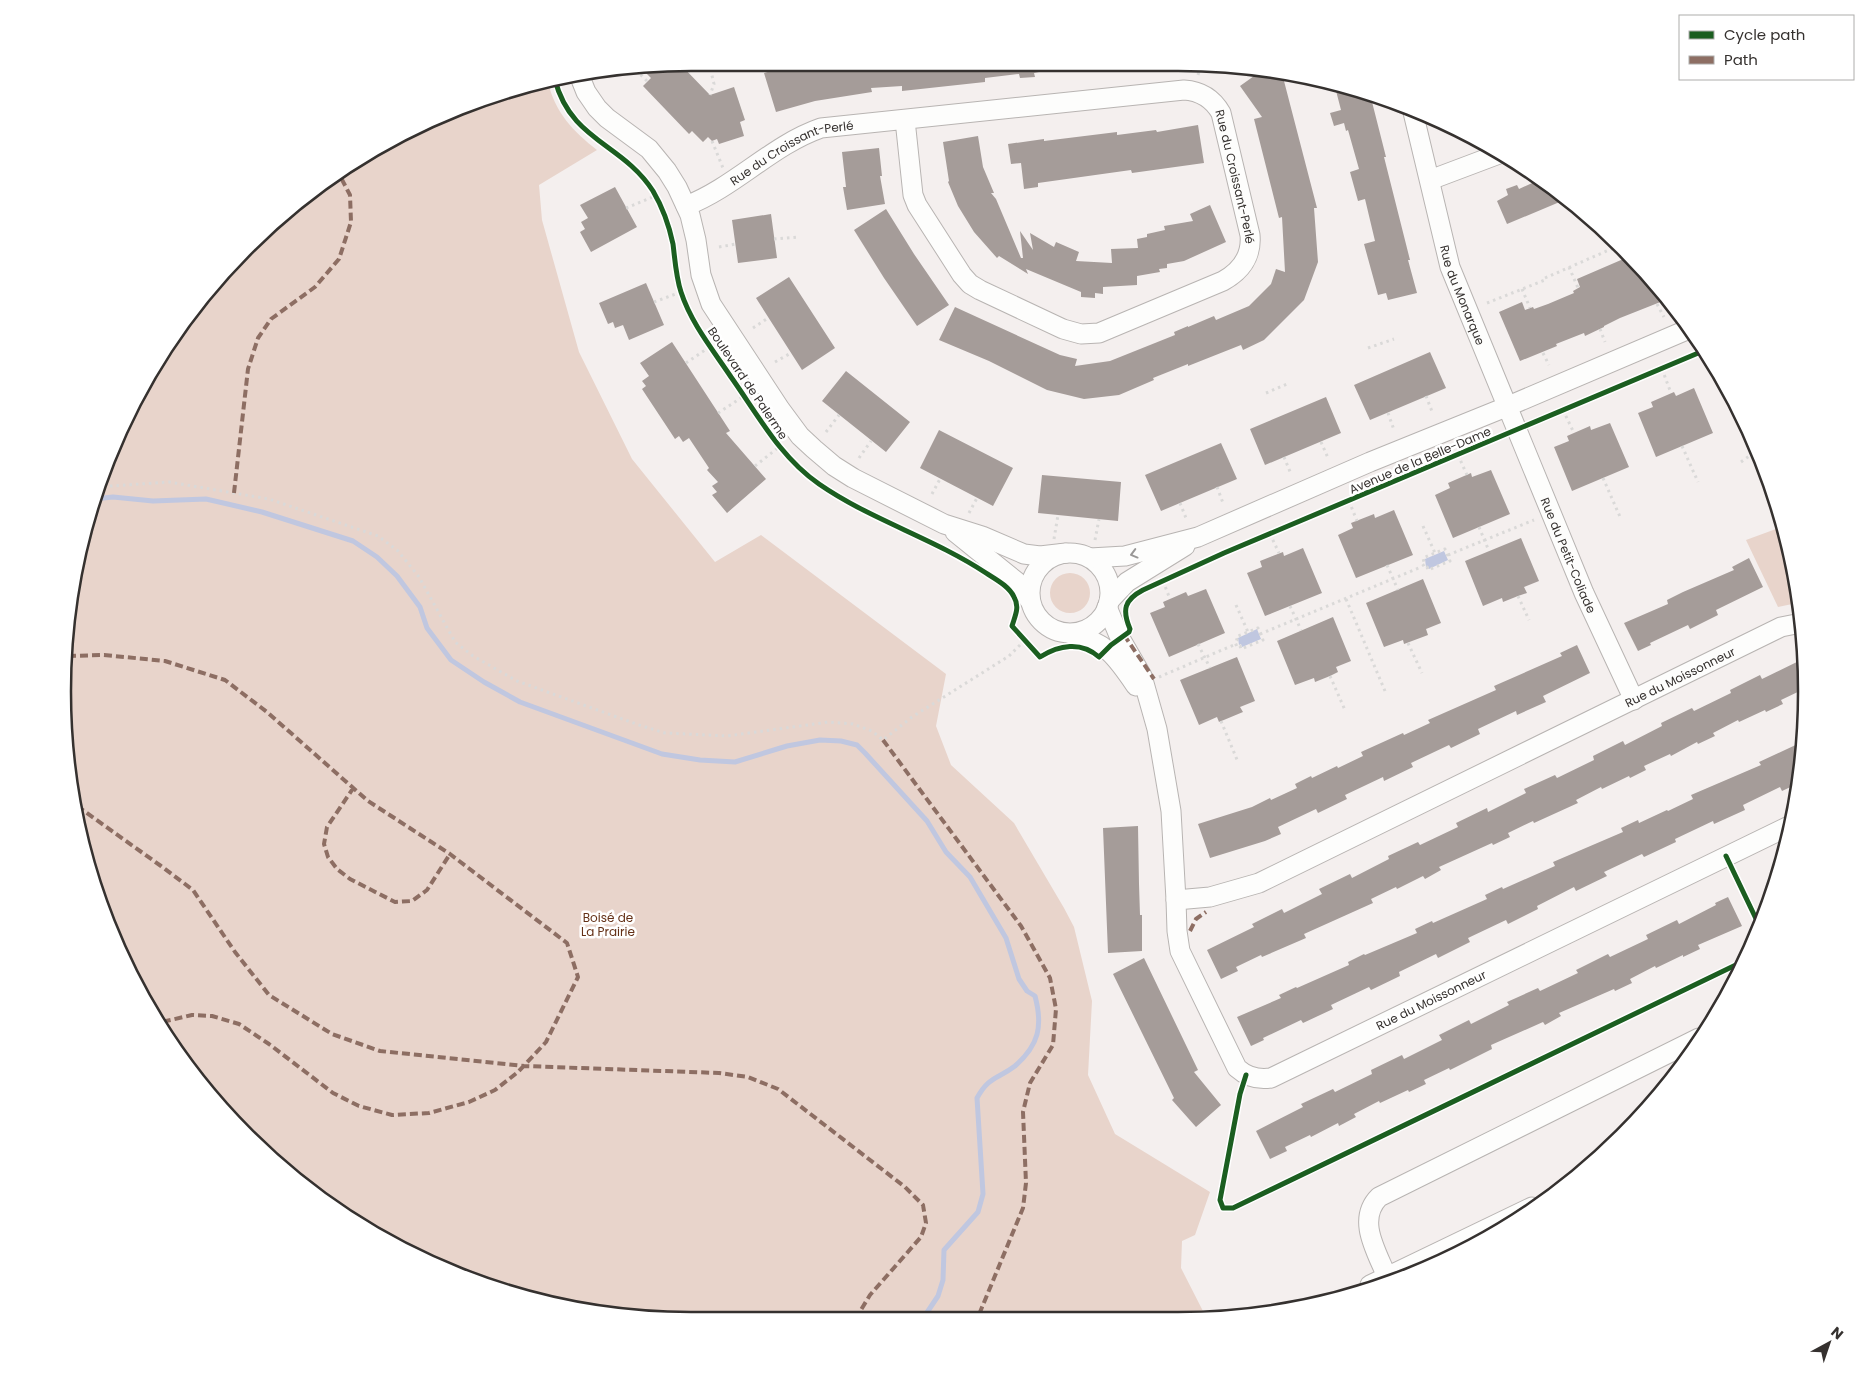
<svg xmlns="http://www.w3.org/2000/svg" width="1869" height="1383" viewBox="0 0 1869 1383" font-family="Poppins,sans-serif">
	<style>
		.green { fill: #e8d4cb }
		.water { fill: #c0c7e0 }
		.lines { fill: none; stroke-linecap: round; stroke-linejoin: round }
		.stream { stroke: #c0c7e0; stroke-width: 5 }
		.building { fill: #a59c99 }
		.minor-casing { stroke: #b8b4b2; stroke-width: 21 }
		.path { stroke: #dad9d8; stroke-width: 3; stroke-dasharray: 2.5 4; stroke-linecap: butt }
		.minor { stroke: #fdfdfc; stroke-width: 19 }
		.quiet { stroke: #8d6e63; stroke-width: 4; stroke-dasharray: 8 4; stroke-linecap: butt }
		.cycleway-casing { stroke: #fff; stroke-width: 8 }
		.cycleway { stroke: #1b5e20; stroke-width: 5 }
		.oneway { stroke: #999796 }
		.labels { text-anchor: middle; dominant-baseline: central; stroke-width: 5; stroke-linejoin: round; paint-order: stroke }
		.street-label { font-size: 12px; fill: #35312f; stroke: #fff }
		.park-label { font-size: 12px; fill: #643016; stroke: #fff }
		.rim { fill: none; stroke: #35312f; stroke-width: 2.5 }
	</style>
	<rect width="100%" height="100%" fill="#f4efee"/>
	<path class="green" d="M548 81C554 112 574 132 597 150L539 185 542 220 579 352 632 459 715 562 761 535 946 674 936 726 951 765 1014 823 1064 908 1074 927 1092 1001 1088 1075 1115 1134 1210 1192 1195 1235 1182 1241 1181 1268 1205 1315 650 1319 528 1299 377 1236 277 1165 193 1075 110 932 68 773V609L96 490 127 414 218 277 342 168 451 110 528 84Z
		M1784 526 1797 603 1778 607 1746 540Z
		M1050 593a20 20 0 1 1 40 0a20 20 0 1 1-40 0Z"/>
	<path class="water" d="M1444 551 1448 560 1429 569 1428 566 1426 567 1425 559Z
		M1257 629 1261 639 1242 647 1241 644 1239 645 1238 638Z"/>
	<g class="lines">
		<path class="stream" d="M94 499 113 497 153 501 206 499 262 512 353 541 377 557 397 576 420 607 427 628 451 660 484 682 520 702 662 754 700 760 735 762 787 746 820 740 841 741 857 745 865 753 927 821 946 852 970 877 1006 938 1019 979 1027 991 1035 996C1043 1026 1039 1045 1015 1066 998 1079 989 1076 977 1098L983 1194 978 1212 944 1250 943 1280 938 1296 924 1317"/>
	</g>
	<path class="building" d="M799 63H1039V72L1034 73 1035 77 1020 78 1019 74 985 78V82L902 91V86L871 88 872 92 815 101 776 112 764 73Z
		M680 64 710 95 734 87 745 120 740 122 744 136 719 144 717 139 712 141 708 137 703 142 692 131 689 134 643 86 651 78 646 73 652 68Z
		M1261 71 1279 74 1284 81 1317 208H1314L1318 262 1304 300 1264 340 1243 350 1241 345 1188 366V364L1153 378 1154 380 1119 395 1084 399 1047 390 989 361 939 340 955 307 1060 355 1077 359 1075 366 1110 361 1175 335 1174 332 1188 326V327L1214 316 1216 320 1249 306 1271 284 1276 269 1285 272 1282 217 1279 218 1254 119 1262 117 1240 86Z
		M1334 83 1370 94 1386 157H1384L1410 260H1408L1417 293 1388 300 1386 293 1378 295 1364 244 1375 241 1365 199 1358 201 1350 172 1359 169 1348 130 1346 131 1344 123 1334 126 1330 113 1341 110Z
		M1198 125 1204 163 1132 173 1131 170 1038 183V187L1024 189 1021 163 1011 164 1008 144 1044 139V141L1117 132V135L1156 130 1157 132Z
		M978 136 983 167 994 193H991L996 199 1021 258H1023L1020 231 1033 250 1030 233 1054 247 1056 242 1079 252 1076 261 1112 263 1111 249 1138 248 1137 239 1147 237V234L1165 230 1164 226 1193 221 1190 214 1210 205 1226 242 1184 261 1167 264V268L1159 269 1160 272 1137 276V285L1103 287V294L1095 293V298L1081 297V292L1026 269 1028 274 999 256 997 258 974 232 958 206 948 182 949 181 943 142Z
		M879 148 882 176H880L885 204 847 210 843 187H846L842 152Z
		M1541 179 1559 193 1562 201 1507 224 1497 201 1508 195 1506 189 1517 185 1519 189Z
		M615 187 637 227 591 252 580 232 585 229 581 222 588 218 580 205Z
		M886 209 914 254 949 305 917 326 884 278 854 230Z
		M771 214 777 258 738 263 732 220Z
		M1628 257 1668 299 1620 318 1604 326V327L1585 336 1584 333 1556 344 1557 346 1520 361 1499 312 1522 302 1525 310 1533 307 1534 309 1548 304 1574 293 1573 291 1580 287 1577 279Z
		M789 277 835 348 802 370 756 298Z
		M646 283 664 325 629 340 623 325 615 328 613 322 608 324 599 303Z
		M672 342 730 431 726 433 766 479 727 513 712 495 717 492 712 486 718 482 707 470 709 468 689 438 683 442 679 436 675 439 642 389 646 386 642 381 649 376 640 363Z
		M1430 352 1446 388 1370 420 1354 385Z
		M846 371 910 422 886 452 822 401Z
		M1694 388 1713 433 1656 457 1638 413 1653 407 1651 402 1674 392 1676 396Z
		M1326 397 1341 433 1265 465 1250 429Z
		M1610 423 1629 467 1572 491 1554 447 1569 441 1567 436 1590 426 1591 430Z
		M939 430 1013 468 993 506 920 468Z
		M1221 443 1237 479 1161 511 1145 475Z
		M1491 470 1510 514 1453 538 1435 495 1450 488 1448 483 1471 473 1472 477Z
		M1042 475 1121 482 1118 521 1038 513Z
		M1394 510 1413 555 1356 578 1338 535 1353 528 1351 523 1374 514 1375 518Z
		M1521 538 1539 581 1524 587 1527 593 1518 596 1503 602 1502 598 1483 606 1465 561Z
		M1303 548 1322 593 1265 616 1247 573 1262 567 1260 561 1283 552 1284 556Z
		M1749 558 1763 587 1716 610 1718 615 1690 629 1688 625 1650 643 1651 645 1638 651 1624 623 1668 604 1667 600 1683 592 1734 570 1732 567Z
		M1423 579 1441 623 1426 629 1428 635 1404 644 1403 640 1384 647 1366 603Z
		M1206 589 1225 633 1169 657 1150 613 1165 607 1163 602 1186 592 1188 596Z
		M1333 617 1351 661 1336 667 1338 672 1330 676 1315 682 1314 678 1295 685 1277 641Z
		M1577 645 1590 673 1543 696 1546 702 1517 715 1516 711 1478 729 1480 734 1451 748 1449 745 1411 763 1413 767 1384 781 1383 777 1345 795 1347 799 1318 813 1316 809 1278 827 1281 834 1265 841 1210 858 1198 824 1252 807 1270 798 1271 800 1297 788 1295 784 1311 776 1312 778 1337 766 1338 768 1363 756 1361 752 1403 733 1404 735 1430 723 1428 720 1496 690 1494 686 1562 656 1560 653Z
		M1237 657 1255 701 1240 707 1243 712 1219 722 1217 717 1199 725 1180 680Z
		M1805 658 1804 689 1781 700 1783 704 1766 712 1765 710 1739 722 1738 720 1713 733 1715 736 1698 744 1697 742 1671 756 1670 754 1644 766 1646 770 1630 778 1629 776 1602 789 1601 787 1576 800 1578 803 1534 823 1533 821 1508 833 1510 837 1493 845 1492 843 1439 867 1441 870 1425 879 1423 876 1397 889 1396 887 1371 899 1373 903 1304 934 1306 938 1262 957 1261 955 1236 967 1238 971 1221 979 1207 950 1254 927 1252 924 1282 909 1284 913 1322 894 1319 889 1350 874 1352 878 1389 859 1388 856 1418 842 1420 845 1458 827 1456 823 1487 808 1488 812 1526 793 1524 789 1555 775 1557 778 1594 760 1593 756 1623 741 1625 745 1662 726 1661 723 1692 708 1694 711 1731 693 1730 690 1760 675 1762 679Z
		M1802 742 1801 773 1799 783 1782 791 1780 787 1743 805 1745 810 1714 824 1713 821 1675 839 1676 842 1644 857 1642 854 1604 872 1607 876 1576 891 1574 887 1537 906 1538 909 1508 924 1506 920 1468 938 1470 942 1438 958 1436 954 1399 972 1400 976 1371 990 1369 987 1331 1005 1333 1009 1303 1023 1301 1020 1263 1038 1264 1040 1251 1046 1237 1017 1281 998 1279 995 1296 987 1297 988 1349 965 1348 962 1364 954 1365 955 1417 933 1415 929 1432 921 1433 923 1487 899 1485 895 1502 887 1503 889 1555 866 1553 862 1623 832 1621 828 1638 820 1639 823 1667 810 1668 811 1693 799 1691 795 1761 765 1759 762Z
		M1138 826 1139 884 1140 915H1142V951L1108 953 1103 828Z
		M1728 897 1742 926 1698 945 1700 949 1683 957V955L1656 968 1655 966 1630 979 1632 983 1615 991 1614 989 1559 1013 1561 1016 1545 1025 1543 1022 1491 1045 1492 1049 1450 1070 1449 1068 1424 1080 1426 1084 1409 1092 1408 1090 1380 1103 1379 1101 1354 1114 1356 1117 1339 1126 1338 1123 1311 1137 1310 1135 1285 1147 1287 1151 1270 1159 1256 1131 1303 1107 1301 1104 1333 1089 1335 1092 1372 1074 1371 1070 1402 1055 1404 1059 1442 1040 1439 1035 1469 1020 1471 1024 1509 1005 1507 1002 1538 988 1540 991 1578 973 1576 970 1608 954 1610 957 1648 939 1646 935 1677 920 1679 924 1716 905 1715 903Z
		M1144 958 1198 1070 1194 1072 1221 1105 1196 1127 1172 1100 1174 1098 1113 974Z"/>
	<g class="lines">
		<g class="minor-casing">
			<g id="minor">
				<path d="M580 77 586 92 597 108 607 118 649 149 667 171 677 187 690 215 696 240 701 275 711 304 780 409 800 436 814 449 834 466 853 478 944 524 982 536 1024 554 1040 556 1066 553"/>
				<path id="s1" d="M1412 108 1450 267 1584 593 1634 700"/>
				<path d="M1430 180 1499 154"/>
				<path id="s2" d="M686 206C735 187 772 145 821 128L1184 90C1200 91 1213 99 1221 113L1250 235C1252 256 1241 271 1223 281L1099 333 1081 334 1063 329 980 290 970 284 962 275 917 205 913 195 905 120"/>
				<path d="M955 532 1017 582 1030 601"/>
				<circle cx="1070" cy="593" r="40"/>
				<path d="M1090 558 1125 556 1198 537 1370 462 1506 407 1689 329"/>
				<path d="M1109 601 1127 582 1185 546"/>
				<path d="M1107 607 1120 638 1142 676 1157 729 1171 811 1176 900"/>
				<path d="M1071 634C1106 641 1117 658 1136 686"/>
				<path id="s3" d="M1789 826 1271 1078C1258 1080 1247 1077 1237 1068L1180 951 1177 931 1176 900 1210 897 1259 883 1781 627 1801 623"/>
				<path d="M1387 1277C1377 1252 1356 1220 1379 1197L1699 1038"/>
				<path d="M1370 1285 1532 1207"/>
			</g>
		</g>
		<path class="path" d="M709 63 714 84 710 95
			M636 70 648 82
			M1198 75 1201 64
			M712 141 723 168
			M626 208 655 196
			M774 239 798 237
			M719 247 736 244
			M1569 267 1578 288
			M1545 278 1618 246
			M1522 289 1530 308
			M654 302 681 292
			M1487 303 1545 280
			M1657 304 1664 317
			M753 328 768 318
			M1600 329 1605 342
			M1368 348 1394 339
			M1543 353 1549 365
			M775 362 791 353
			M686 363 711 346
			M1662 369 1671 393
			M1266 393 1287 384
			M1426 396 1433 414
			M1563 410 1574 433
			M718 413 744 396
			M1388 413 1394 430
			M826 432 839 415
			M1321 442 1328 458
			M1682 446 1698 482
			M1458 455 1467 475
			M1284 457 1291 474
			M859 458 871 441
			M1741 462 1756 451
			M755 466 779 447
			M1603 478 1621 519
			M97 487 169 482 269 499 378 536 398 551 419 577 455 642 473 656 517 681 639 725 665 733 727 736 829 722 853 724 872 731 883 740 912 717 1009 656 1025 640
			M1217 487 1223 503
			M932 494 940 479
			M1349 501 1357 521
			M1180 503 1186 518
			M969 513 977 498
			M1423 526 1435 553 1445 549 1450 561 1428 570 1427 567 1425 568 1422 563 1424 562 1423 558 1435 553
			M1479 527 1489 551
			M1270 534 1279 553
			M1054 539 1058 515
			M1095 540 1099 519
			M1448 555 1534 520
			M1387 565 1398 590
			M1163 581 1170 599
			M1518 596 1529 620
			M1346 599 1385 691
			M1236 605 1248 632 1258 628 1263 640 1241 649 1240 646 1237 647 1235 642 1237 640 1236 637 1248 632
			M1290 606 1301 630
			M1260 634 1421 567
			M1408 643 1422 673
			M1198 644 1210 668
			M1330 676 1345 710
			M1159 677 1236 644
			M1221 721 1238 762"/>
		<use href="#minor" class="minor"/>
		<path class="quiet" d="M234 493 248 369 258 338 271 319 315 287 339 259 351 222 350 195 338 172
			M1124 635 1154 679
			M68 656 104 655 165 661 225 680 267 712 368 801 450 854 567 943 578 977 546 1042 518 1072 495 1090 469 1102 429 1113 392 1115 359 1106 333 1093 269 1044 239 1024 212 1016 192 1015 162 1022
			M883 740 1021 926 1050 978 1056 1009 1053 1045 1030 1083 1023 1112 1026 1183 1023 1208 978 1317
			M354 787 327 827 324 844 328 857 337 869 350 879 395 902 412 901 427 890 450 854
			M77 806 161 866 193 890 235 952 269 995 332 1034 380 1051 524 1066 719 1073 748 1077 778 1089 905 1187 923 1205 926 1223 921 1237 870 1295 856 1318
			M1190 931 1196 919 1206 912"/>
		<g class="cycleway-casing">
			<path id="cycleway" d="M555 80C571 141 622 143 653 191 663 208 669 225 673 244 675 260 676 277 681 292 691 323 713 350 731 377 758 415 780 457 819 484 871 520 933 538 986 573 995 579 1009 586 1014 597 1020 607 1015 616 1012 626L1040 657C1059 645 1081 641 1099 657L1111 645 1129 632 1130 629C1122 610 1124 600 1143 590L1224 553 1703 351
				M1726 856 1759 925
				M1246 1075 1240 1094 1220 1200 1223 1208H1233L1742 962"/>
		</g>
		<use href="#cycleway" class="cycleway"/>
	</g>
	<defs><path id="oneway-chevron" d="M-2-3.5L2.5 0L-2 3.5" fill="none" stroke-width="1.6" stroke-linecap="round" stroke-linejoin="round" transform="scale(1.25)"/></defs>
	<use class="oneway" href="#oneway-chevron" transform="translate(1134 554) rotate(165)"/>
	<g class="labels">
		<g class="street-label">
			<text stroke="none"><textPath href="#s2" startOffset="120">Rue du Croissant-Perlé</textPath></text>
			<text stroke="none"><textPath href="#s2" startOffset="632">Rue du Croissant-Perlé</textPath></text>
			<text stroke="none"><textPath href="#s1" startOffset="194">Rue du Monarque</textPath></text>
			<text transform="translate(748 383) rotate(56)">Boulevard de Palerme</text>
			<text transform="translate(1420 460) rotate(-23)">Avenue de la Belle-Dame</text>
			<text stroke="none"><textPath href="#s1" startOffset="475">Rue du Petit-Coliade</textPath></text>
			<text stroke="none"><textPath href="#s3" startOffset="1348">Rue du Moissonneur</textPath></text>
			<text transform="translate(1431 1000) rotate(-26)">Rue du Moissonneur</text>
		</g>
		<g class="park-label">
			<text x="608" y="917">Boisé de<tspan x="608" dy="14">La Prairie</tspan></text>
		</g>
	</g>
	<path d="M0 0H1869V1383H0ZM691 71H1178A620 620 0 0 1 1798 691V692A620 620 0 0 1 1178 1312H691A620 620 0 0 1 71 692V691A620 620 0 0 1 691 71Z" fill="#fff" fill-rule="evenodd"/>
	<path class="rim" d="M691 71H1178A620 620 0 0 1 1798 691V692A620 620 0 0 1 1178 1312H691A620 620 0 0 1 71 692V691A620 620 0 0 1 691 71Z"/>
	<rect x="1679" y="15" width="175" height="65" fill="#ffffff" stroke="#aeadac"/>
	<rect x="1689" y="31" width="25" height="8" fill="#1b5e20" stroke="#aeadac"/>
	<text x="1724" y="40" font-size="15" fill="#35312f">Cycle path</text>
	<rect x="1689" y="56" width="25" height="8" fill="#8d6e63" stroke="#aeadac"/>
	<text x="1724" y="65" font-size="15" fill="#35312f">Path</text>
	<g transform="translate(1829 1343) rotate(40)" stroke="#ffffff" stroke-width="4" paint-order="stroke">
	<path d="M0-4L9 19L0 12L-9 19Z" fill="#35312f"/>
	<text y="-8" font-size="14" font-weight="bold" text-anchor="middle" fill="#35312f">N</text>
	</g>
</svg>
